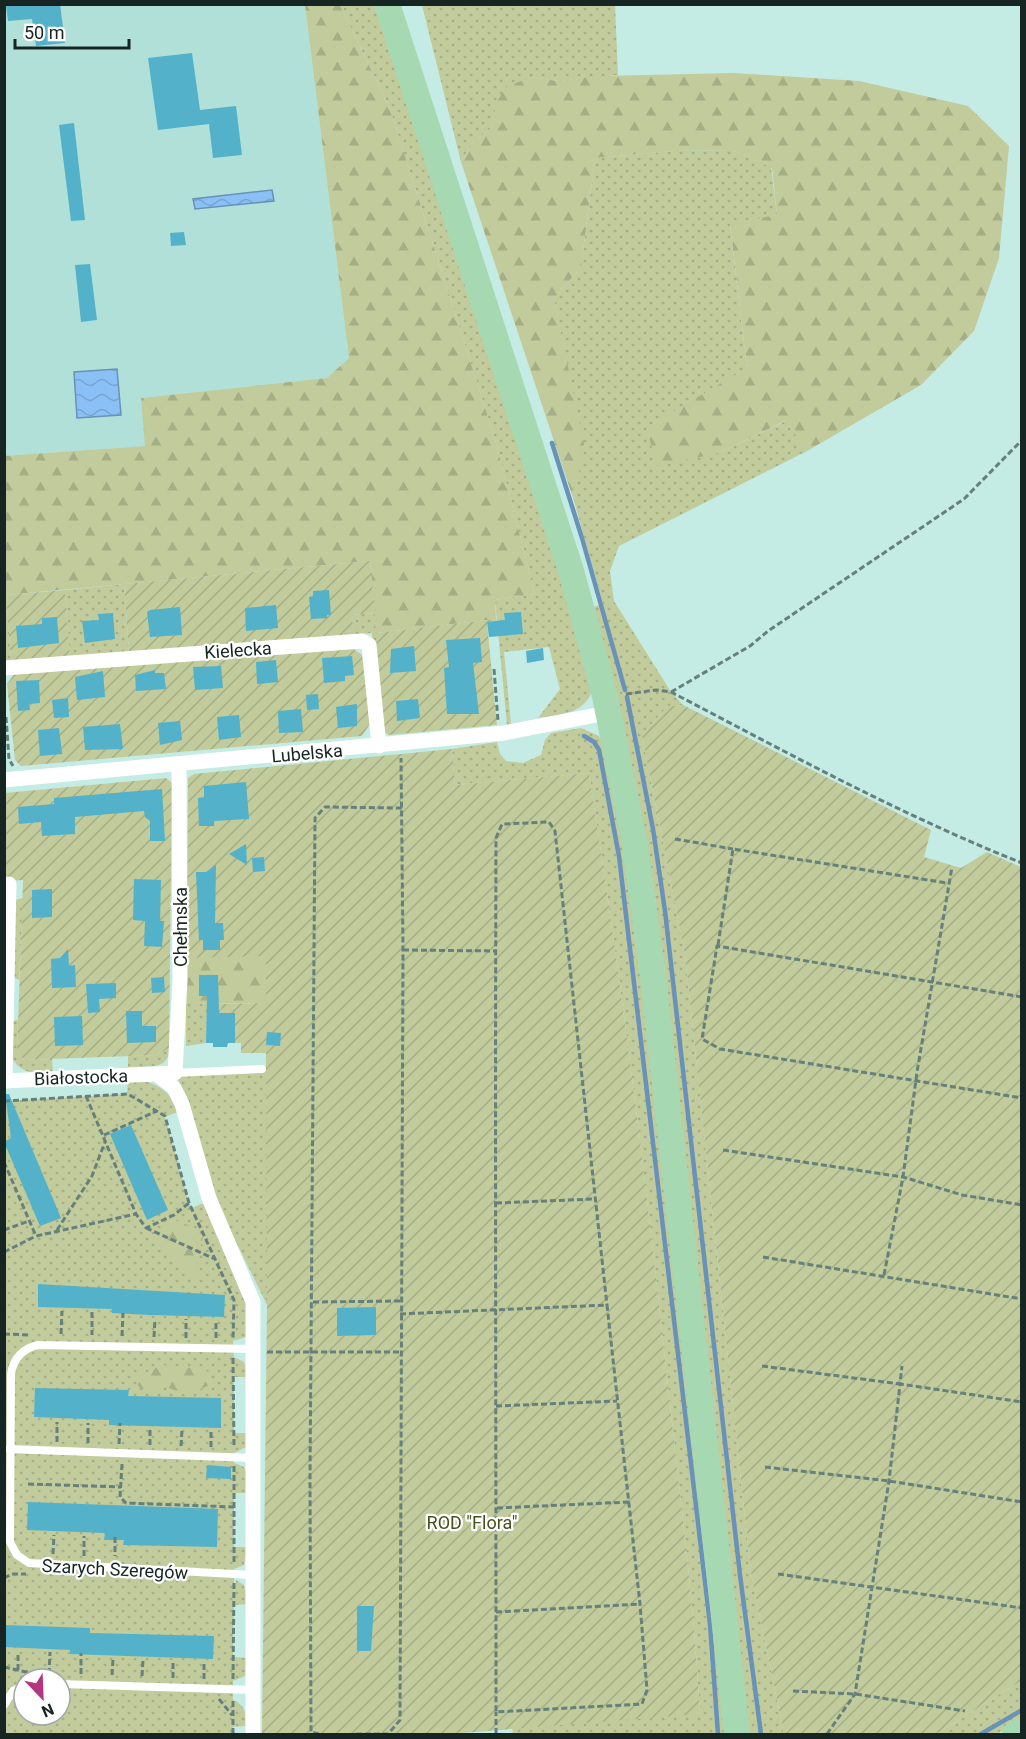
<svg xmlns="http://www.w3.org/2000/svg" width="1026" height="1739" viewBox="0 0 1026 1739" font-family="Roboto,sans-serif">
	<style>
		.built { fill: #b0e0d8 }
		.grass { fill: url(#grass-dots); fill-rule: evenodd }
		.forest { fill: url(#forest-firs) }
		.garden { fill: url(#garden-furrows) }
		.water { fill: url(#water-waves); stroke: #6892b7; stroke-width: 1.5 }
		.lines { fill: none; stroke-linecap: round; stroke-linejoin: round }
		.stream { stroke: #6892b7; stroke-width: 4.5 }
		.building { fill: #53b2ca }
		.path { stroke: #66807b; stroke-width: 3; stroke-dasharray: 6 3; stroke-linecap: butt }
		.lane { stroke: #fff; stroke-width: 8 }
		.street { stroke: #fff; stroke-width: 15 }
		.primary { stroke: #a6d9b2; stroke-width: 26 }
		.labels { text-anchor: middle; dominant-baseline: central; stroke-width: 4.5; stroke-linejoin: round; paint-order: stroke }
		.street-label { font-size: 18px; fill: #162522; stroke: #fff }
		.park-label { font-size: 18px; fill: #48501b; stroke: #fff }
	</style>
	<defs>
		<pattern id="grass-dots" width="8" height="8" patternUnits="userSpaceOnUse" patternTransform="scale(1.5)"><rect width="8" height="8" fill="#c1cb9b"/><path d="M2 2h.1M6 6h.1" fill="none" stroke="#a5ae85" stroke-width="1.8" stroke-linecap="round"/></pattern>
		<pattern id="forest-firs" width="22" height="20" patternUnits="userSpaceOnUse" patternTransform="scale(1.5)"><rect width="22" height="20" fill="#c1cb9b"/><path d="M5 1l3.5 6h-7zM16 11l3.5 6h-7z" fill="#a5ae85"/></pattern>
		<pattern id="garden-furrows" width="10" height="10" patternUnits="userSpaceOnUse" patternTransform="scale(1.5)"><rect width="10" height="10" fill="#c1cb9b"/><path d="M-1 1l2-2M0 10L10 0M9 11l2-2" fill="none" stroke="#a5ae85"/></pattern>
		<pattern id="water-waves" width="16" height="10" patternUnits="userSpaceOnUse" patternTransform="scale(1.5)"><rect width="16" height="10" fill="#8bc0f7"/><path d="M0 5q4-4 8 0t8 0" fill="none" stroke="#77a5d3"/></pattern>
	</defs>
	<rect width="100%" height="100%" fill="#c4ebe4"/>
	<path class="built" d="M5 5H305L349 358 327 378 141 398 146 446 5 456Z"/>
	<path class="grass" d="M340 5H378L562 569 592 691C583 715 560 714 538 718L560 689 549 647 504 652 511 724 507 725 495 600 535 594 495 439 390 109Z
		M422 5H615L618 75 557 81 532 77 497 103 492 127 473 143 461 162Z
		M732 150 771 167 777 215 730 225 747 368 719 453 786 421 807 451 619 546 610 571 614 601 671 692 683 705 668 706 642 735 685 955 751 1574 784 1734H749L655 897 650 864 593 607 603 604 574 501 583 444 554 299 581 267 595 158 673 151Z
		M4 562 11 661H4Z
		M124 584 129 652 70 657 65 590Z
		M375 613 384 732H381L372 633 343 635 353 627 352 615Z
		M581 728 599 736 607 755 637 929 726 1734H513L512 1728 700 1713C694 1604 680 1496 668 1387 646 1181 621 977 589 773L455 785 452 749 497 742 500 754 506 761 523 763 541 755 545 740 551 733Z
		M23 898 19 980 13 977 15 900Z
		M186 1004H221L220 1013H207L206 1043 186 1046Z
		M16 1020H18L17 1051 24 1060 52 1059 53 1073C36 1073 22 1075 12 1058V1022Z
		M173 1034C168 1072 162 1065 128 1067V1056L157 1055 169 1048 170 1035Z
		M267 1071V1305L215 1199 186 1095 176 1076Z
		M128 1080C154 1080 167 1088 180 1111L165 1117 189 1203 192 1208 206 1202 248 1300 246 1337 233 1341 234 1357 244 1362 248 1377H234V1433H247L246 1447 234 1453V1463L244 1467 247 1474 248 1493H234V1547H247L244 1565 234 1569V1593L236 1580 244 1585 248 1604 234 1605 233 1657 248 1658 245 1676 233 1681V1700C246 1705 246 1714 245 1726L233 1727V1734H5V1101L127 1094ZM24 1679H60V1715H24Z
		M1021 1681V1720L997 1734H936Z"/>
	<path class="forest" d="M305 5H340L390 109 495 439 535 594 495 600 496 619 376 633 370 561 6 595 4 456 145 446 141 398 327 378 349 358Z
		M734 73 859 81 968 106 1009 146 999 258 974 331 921 385 807 451 785 421 719 453 656 466 647 427 747 368 730 224 777 215 772 168 732 150 673 151 595 158 581 267 554 299 584 444 574 501 461 162 473 143 492 127 496 103 507 86 532 77 557 81 602 76Z
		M267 907 266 1003 186 1004 187 958Z
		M175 1220 193 1227 203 1237 196 1263 198 1274 194 1278 183 1273 174 1255 158 1249V1231Z
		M163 1365 205 1369 211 1376V1384C199 1392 178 1395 166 1386L155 1391 140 1388 136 1382 140 1375Z"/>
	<path class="garden" d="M370 561 375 613 352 615 353 627 343 635 129 652 124 584Z
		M65 590 70 657 11 661 6 595Z
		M496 619 497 621 487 623 497 725 389 735 384 732 376 633Z
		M352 648 362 655 370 724 362 736 21 766 15 760 7 684 14 674Z
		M683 705 931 830 924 857 961 868 987 852 1021 867V1681L936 1734H784L751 1574 685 955 642 735 668 706Z
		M452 749 455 785 589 773C621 977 646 1181 668 1387 680 1496 694 1604 700 1714L449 1734H262L267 1305 266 1053H241V1043H235V1013H220L221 1004 266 1003V956L187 958 188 778 194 774Z
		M166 778 172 783 169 1048 157 1055 24 1060 17 1051 23 880 5 881V793Z"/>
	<path class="water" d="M272 190 274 201 195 209 193 199Z
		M117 369 121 415 77 418 74 372Z"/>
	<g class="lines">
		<path class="stream" d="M552 443 582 538 625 690
			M627 697 653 829 665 911 740 1575 761 1734
			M584 736 594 742 599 750 619 856 710 1624 718 1734
			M981 1734 1022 1710"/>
	</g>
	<path class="building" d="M60 4 65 43 36 46 32 19 8 21 6 6Z
		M192 53 200 110 236 106 242 155 213 158 209 124 158 130 148 58Z
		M74 123 85 220 71 221 59 125Z
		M184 232 186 245 171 246 170 233Z
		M90 264 97 320 81 322 75 265Z
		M329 590 331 615H327V618L311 619 309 597 313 596V591Z
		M276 605 278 628 246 631 245 608Z
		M180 607 182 635 150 637 147 612 150 610Z
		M521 612 523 634 489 637 487 622 505 620 504 613Z
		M113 613 115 639 85 643 82 621 99 620 98 614Z
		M57 617 59 643 18 648 16 626 42 624V618Z
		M480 638 482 662 473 663 479 714H447L444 668 449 667 446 640Z
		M414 646 416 671 390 673 391 649Z
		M543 648 544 660 527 663 526 651Z
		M352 656 354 675 345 676V681L324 683 322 658Z
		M276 660 278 682 257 684 256 662Z
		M221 666 223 688 195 690 193 667Z
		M155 670V673H164L166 689 136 691 135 675Z
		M103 671 105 697 77 700 75 677Z
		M39 680 40 703 29 704 30 710 18 711 16 681Z
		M318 694 319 709 307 710 306 695Z
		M68 698 69 717 54 718 52 700Z
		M418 699 420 718 397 721 396 701Z
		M357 704V726L338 728 336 707Z
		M301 709 303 732 279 733 278 711Z
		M239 715 241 737 219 740 217 717Z
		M180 721 182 740 160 745 158 723Z
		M120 724 123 749 85 750 83 727Z
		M59 728 62 754 40 756 38 730Z
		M246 782 249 819 214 821V826H199L198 798 204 797V786Z
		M162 789 165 841H150V821L145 817 144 811 75 817V834L42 836 41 822 19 824 18 807 54 804V798Z
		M246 844 247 865 229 854Z
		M264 857 265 871 253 872 252 858Z
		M216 865 215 923H223L224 940H220V950H203V940H199L196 872H206Z
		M134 879 161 880 160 921H164L162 947 144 946 145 921 133 920Z
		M52 889V917L32 918V890Z
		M68 949 69 966 75 965 76 987 52 988 51 959 60 958Z
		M199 975H218L219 1013H235V1043H228L227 1047H213V1043H206L207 996H199Z
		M164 977 165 992 152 993 151 978Z
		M116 983V998L99 999 100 1012 88 1013 86 984Z
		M126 1011H142V1026H156V1042L127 1043Z
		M82 1016 83 1045 55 1046 54 1017Z
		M267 1032 281 1033 280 1046 266 1045Z
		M5 1094H9L61 1218 40 1226 4 1142 11 1138Z
		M131 1125 168 1210 147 1220 110 1134Z
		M38 1284 225 1295 224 1317 150 1315 112 1313V1309L38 1307Z
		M376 1307V1335L337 1336V1308Z
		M35 1388 129 1390 128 1396 221 1398V1428L109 1425V1420L34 1417Z
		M207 1465 231 1467V1479L206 1478Z
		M28 1502 218 1509 217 1547 123 1545 124 1540H104L105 1533 27 1530Z
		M357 1606H374L371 1651H357Z
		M4 1625 90 1628V1633L214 1636 213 1659 70 1654V1650L4 1647Z"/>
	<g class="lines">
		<path class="path" d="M494 669 498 721
			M671 692 750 646 768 631 964 499 1022 440
			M626 694 656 690 671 692C786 752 901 815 1022 863
			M6 717 9 759 13 766
			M675 839 733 849
			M718 945 733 849 947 883
			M403 950 497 951
			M1022 997 717 946 702 1039 720 1049 1022 1098
			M86 1096 136 1214 146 1228 174 1215 189 1203
			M4 1101 128 1094 165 1116 189 1203 234 1300 233 1340
			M104 1135 157 1111
			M723 1150 903 1177 962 1195 1022 1205
			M4 1162 36 1236 136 1214
			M496 1203 594 1199
			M146 1228 215 1259
			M4 1230 29 1221
			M57 1230 92 1176 105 1142
			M4 1252 36 1236
			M763 1257 1022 1299
			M884 1275 903 1177 917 1072 952 867
			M313 1302 401 1301
			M92 1312V1335
			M400 1314 607 1305 640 1604 647 1690 642 1704 496 1712C496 1420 495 1129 496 838L502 824 549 822 555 831 607 1305
			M4 1334 30 1335
			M61 1334 62 1311
			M122 1336 123 1313
			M154 1337 155 1319
			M186 1338V1319
			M216 1338V1321
			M267 1352H400
			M233 1358 234 1448
			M762 1366 900 1384 902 1366
			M496 1406 617 1401
			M57 1442V1422
			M88 1443V1423
			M119 1444 120 1423
			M150 1445V1429
			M181 1446 182 1430
			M211 1447V1431
			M122 1464 120 1497 126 1503 234 1507
			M234 1466V1565
			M765 1467 889 1481 1022 1502
			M28 1484 121 1487
			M497 1508 629 1502
			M115 1537V1556
			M53 1554 54 1535
			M84 1556V1536
			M778 1574 1022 1608
			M4 1578 12 1574H26
			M496 1612 640 1604
			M4 1667 35 1674 55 1675
			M18 1670V1654
			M49 1674 50 1652
			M81 1674V1653
			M112 1675 113 1659
			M142 1676 143 1660
			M173 1678V1660
			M204 1679V1661
			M233 1679 234 1583
			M793 1691 855 1694 965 1711
			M219 1699 232 1715
			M233 1734V1700
			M319 1734 311 1732 310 1478 315 818 325 807 402 808
			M356 1734H388L400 1720 403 950 401 758
			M496 1734V1712
			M827 1734 855 1694 889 1481 900 1384 1022 1402"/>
		<path class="lane" d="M175 1073 262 1069
			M9 1449 253 1458
			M253 1575 29 1563 17 1555 10 1542 11 1374C13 1359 23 1348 38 1345L253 1349
			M60 1684 254 1690
			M4 1705 13 1691 24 1686"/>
		<path class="street" d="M4 668 362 641 369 645 379 746
			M4 780 504 733 607 713
			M158 1075 174 1088 182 1104 209 1198 253 1302V1734
			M5 1080 9 884
			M4 1081 175 1073 180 980 179 764"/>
		<path class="primary" d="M387 4 571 571 605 696 622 781 634 839 653 976 737 1734
			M1015 1734 1022 1731"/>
	</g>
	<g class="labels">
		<g class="street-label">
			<text transform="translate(238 650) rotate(-4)">Kielecka</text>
			<text transform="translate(307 753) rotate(-5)">Lubelska</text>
			<text transform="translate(180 927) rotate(-90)">Chełmska</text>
			<text transform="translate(81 1077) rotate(-2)">Białostocka</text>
			<text transform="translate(115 1569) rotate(3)">Szarych Szeregów</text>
		</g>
		<g class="park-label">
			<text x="472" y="1522">ROD "Flora"</text>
		</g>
	</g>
	<rect width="1026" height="1739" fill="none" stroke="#162522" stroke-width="12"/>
	<g transform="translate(42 1697) rotate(157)"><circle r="28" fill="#ffffff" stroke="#a2a8a7" stroke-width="1.5"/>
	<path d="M0-4.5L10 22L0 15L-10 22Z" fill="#b63580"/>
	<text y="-9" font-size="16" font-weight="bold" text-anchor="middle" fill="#162522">N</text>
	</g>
	<path d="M15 39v9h114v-9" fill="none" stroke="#162522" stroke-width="3"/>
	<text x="24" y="39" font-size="18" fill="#162522" stroke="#ffffff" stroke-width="4.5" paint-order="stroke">50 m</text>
</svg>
